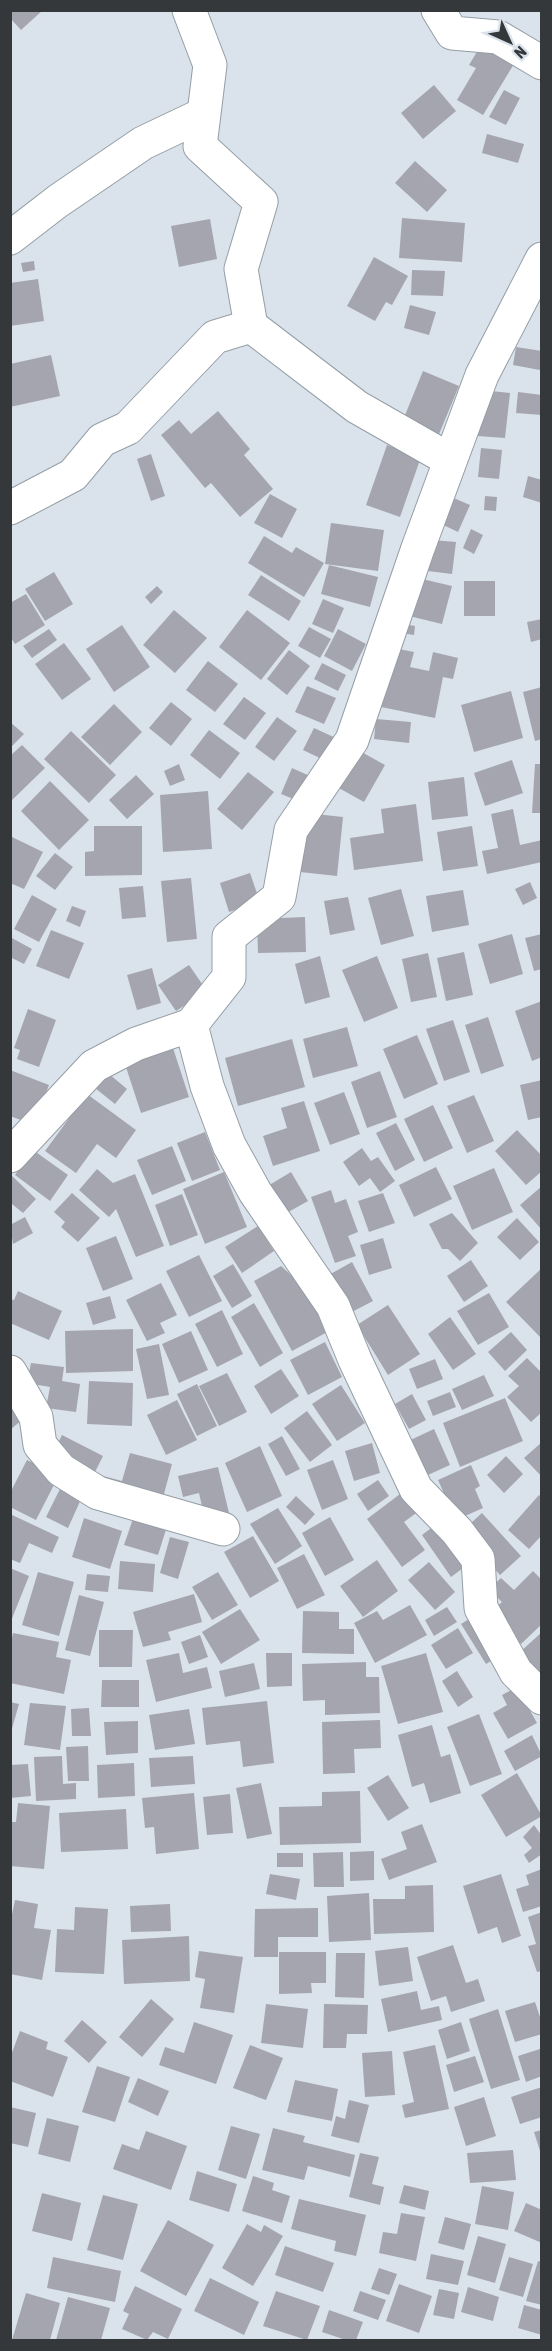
<svg xmlns="http://www.w3.org/2000/svg" width="552" height="2351" viewBox="0 0 552 2351" font-family="'Asap Condensed',sans-serif">
	<style>
		.building { fill: #a5a5af }
		.lines { fill: none; stroke-linecap: round; stroke-linejoin: round }
		.minor-casing { stroke: #959ea5; stroke-width: 35 }
		.minor { stroke: #fff; stroke-width: 33 }
	</style>
	<rect width="100%" height="100%" fill="#dae3eb"/>
	<path class="building" d="M10 10H43L21 30 10 18Z
		M481 45 514 64 483 115 457 100 476 68 469 65Z
		M434 85 456 111 423 139 401 113Z
		M504 90 520 98 506 125 489 117Z
		M487 134 524 144 518 163 482 153Z
		M415 161 447 190 427 212 395 183Z
		M402 218 465 223 462 262 399 258Z
		M210 219 217 259 179 267 171 226Z
		M374 257 408 276 392 305 386 302 375 321 347 306Z
		M34 261 35 270 23 272 21 263Z
		M412 270 445 271 443 296 411 295Z
		M38 279 44 321 10 326V283Z
		M410 305 436 312 429 335 404 328Z
		M516 347 542 351 540 370 513 365Z
		M51 355 60 396 10 407V364Z
		M423 371 459 386 437 439 401 425Z
		M482 390 510 393 505 438 477 436Z
		M518 392 542 395V415L516 413Z
		M218 411 250 449 244 455 273 489 240 517 211 483 205 488 161 435 179 420 191 434Z
		M387 445 421 457 400 517 366 505Z
		M481 448 502 450 499 479 478 477Z
		M151 454 165 496 151 501 137 459Z
		M528 476 542 480V503L523 497Z
		M270 494 297 509 282 538 254 523Z
		M449 496 470 505 458 532 437 522Z
		M485 496 497 497 496 511 484 510Z
		M331 523 384 530 378 571 325 564Z
		M471 529 483 535 474 554 463 548Z
		M264 536 292 553 296 547 324 563 304 597 248 563Z
		M432 540 456 542 452 574 428 571Z
		M329 565 378 577 370 607 321 594Z
		M54 572 73 604 45 621 25 589Z
		M261 575 301 601 289 621 248 595Z
		M418 578 452 586 442 624 409 616Z
		M464 581H495V616H464Z
		M157 586 163 592 151 604 145 597Z
		M26 594 45 625 15 644 10 636V603Z
		M323 599 344 608 333 633 312 624Z
		M174 610 207 638 175 673 143 645Z
		M247 610 290 643 261 680 219 647Z
		M542 619V639L531 642 527 622Z
		M402 624 415 626 414 635 401 633Z
		M122 625 150 667 114 692 86 649Z
		M309 627 331 639 320 658 298 646Z
		M49 629 57 640 32 658 23 646Z
		M338 629 366 644 352 671 324 656Z
		M64 643 91 679 62 700 35 664Z
		M394 648 414 652 410 667 429 671 433 652 458 658 453 679 443 677 435 718 381 707Z
		M289 650 310 666 287 695 267 679Z
		M208 661 238 684 215 712 186 690Z
		M322 663 346 675 338 691 314 679Z
		M307 686 336 698 324 724 295 712Z
		M542 687V739L535 741 523 692Z
		M511 691 523 738 474 752 461 705Z
		M244 697 266 713 245 740 223 724Z
		M171 702 192 719 171 746 149 728Z
		M114 704 142 732 110 765 81 737Z
		M277 717 297 731 274 761 255 747Z
		M376 719 411 722 409 743 374 739Z
		M10 722 24 734 10 748Z
		M314 728 338 739 328 762 303 750Z
		M209 730 240 753 220 779 190 755Z
		M71 731 116 775 89 803 44 759Z
		M22 745 45 768 10 802V756Z
		M358 750 385 765 364 802 337 787Z
		M512 760 523 793 485 806 474 773Z
		M179 764 185 780 170 786 164 771Z
		M535 764H542V813H532Z
		M292 768 312 777 301 802 281 794Z
		M248 772 274 792 242 830 217 809Z
		M136 775 154 794 127 819 109 800Z
		M464 777 468 816 432 820 428 782Z
		M50 781 89 820 59 850 21 811Z
		M208 791 212 849 163 852 160 795Z
		M416 804 423 861 354 870 350 838 384 833 381 809Z
		M513 809 520 845 542 840V862L487 874 482 851 498 848 491 814Z
		M306 813 343 817 337 876 300 872Z
		M94 826H142V875L85 876V852L94 851Z
		M472 826 478 866 443 871 437 832Z
		M12 837 43 852 24 889 10 883Z
		M55 853 73 867 55 890 36 876Z
		M250 873 260 902 229 912 220 883Z
		M191 878 197 939 167 942 161 881Z
		M530 882 537 898 523 905 515 889Z
		M143 886 146 917 122 919 119 888Z
		M401 889 414 936 381 945 368 898Z
		M463 890 469 925 432 932 426 896Z
		M32 895 57 909 39 942 14 929Z
		M348 897 355 930 330 935 324 901Z
		M72 906 86 911 80 927 66 921Z
		M305 917 306 952 258 953 257 919Z
		M51 930 84 943 69 979 36 966Z
		M512 934 523 974 490 984 478 944Z
		M542 934V969L534 971 525 938Z
		M10 937 32 949 24 964 10 957Z
		M464 952 473 995 446 1001 437 958Z
		M428 953 437 997 411 1002 402 959Z
		M320 956 330 997 305 1004 295 964Z
		M377 956 398 1008 364 1022 342 970Z
		M189 965 207 991 176 1011 158 985Z
		M152 968 161 1003 137 1010 127 975Z
		M542 1001V1057L532 1061 515 1011Z
		M28 1009 56 1020 39 1067 17 1059 20 1050 14 1048Z
		M488 1017 504 1066 481 1074 465 1025Z
		M453 1020 470 1072 444 1081 426 1029Z
		M347 1027 358 1066 313 1078 303 1039Z
		M417 1035 438 1084 404 1099 383 1049Z
		M292 1039 305 1087 238 1106 225 1058Z
		M172 1045 189 1097 141 1113 124 1061Z
		M103 1069 127 1089 115 1104 90 1084Z
		M10 1070 49 1085 34 1125 10 1116Z
		M380 1071 397 1117 367 1128 351 1082Z
		M542 1080V1117L528 1120 520 1085Z
		M344 1092 360 1134 330 1145 314 1103Z
		M87 1094 136 1130 116 1158 97 1144 76 1173 45 1151Z
		M474 1095 494 1141 467 1153 447 1106Z
		M304 1101 320 1151 273 1166 263 1136 287 1128 281 1108Z
		M433 1105 453 1148 424 1162 404 1119Z
		M396 1123 415 1160 395 1171 376 1133Z
		M517 1130 542 1156V1171L526 1185 495 1151Z
		M205 1132 220 1170 192 1181 177 1143Z
		M172 1146 186 1181 152 1195 137 1160Z
		M362 1148 371 1161 378 1157 395 1181 380 1192 370 1178 359 1186 343 1162Z
		M33 1150 68 1175 50 1201 15 1175Z
		M436 1167 452 1199 414 1217 399 1185Z
		M494 1168 513 1212 472 1230 453 1186Z
		M97 1169 113 1183 135 1174 164 1246 136 1257 116 1209 109 1217 79 1190Z
		M224 1172 247 1227 205 1244 183 1189Z
		M291 1172 308 1201 283 1215 266 1187Z
		M10 1174 36 1199 23 1213 12 1204 10 1205Z
		M542 1186V1230L520 1205Z
		M331 1190 335 1203 346 1199 358 1232 348 1236 356 1256 335 1263 311 1197Z
		M72 1193 100 1218 78 1242 61 1227 65 1222 54 1212Z
		M383 1193 395 1223 369 1232 358 1201Z
		M182 1194 198 1235 170 1246 155 1205Z
		M452 1213 478 1243 460 1261 448 1249H442L429 1224Z
		M25 1217 33 1233 13 1244 10 1225Z
		M517 1218 539 1242 520 1260 497 1237Z
		M258 1226 274 1251 242 1273 225 1247Z
		M116 1236 133 1279 103 1291 86 1248Z
		M383 1238 392 1268 369 1275 360 1245Z
		M199 1255 222 1301 189 1317 166 1271Z
		M471 1260 488 1286 464 1302 447 1276Z
		M352 1262 373 1301 348 1314 327 1276Z
		M233 1264 252 1296 232 1308 213 1276Z
		M281 1266 317 1298 333 1329 292 1351 254 1281Z
		M542 1268V1339L506 1302Z
		M161 1283 177 1315 160 1323 165 1333 147 1341 126 1300Z
		M18 1291 62 1311 49 1340 10 1323V1299L14 1300Z
		M489 1293 509 1327 478 1345 457 1311Z
		M110 1296 116 1318 93 1325 86 1303Z
		M254 1303 283 1353 260 1367 231 1317Z
		M388 1305 420 1354 388 1375 357 1325Z
		M222 1310 243 1354 217 1367 195 1324Z
		M450 1317 476 1354 453 1370 428 1334Z
		M133 1329V1371L66 1373 65 1331Z
		M191 1331 208 1370 179 1383 162 1344Z
		M511 1332 527 1350 505 1371 488 1352Z
		M325 1342 342 1377 308 1395 290 1360Z
		M159 1344 169 1395 147 1399 136 1349Z
		M527 1358 542 1373V1412L531 1422 507 1397 519 1386 508 1376Z
		M435 1359 443 1379 417 1389 409 1369Z
		M31 1363 64 1367 62 1381 80 1384 76 1412 46 1408 50 1387 27 1383Z
		M281 1369 299 1396 271 1414 254 1386Z
		M227 1373 247 1412 219 1426 199 1386Z
		M484 1375 494 1396 462 1410 452 1389Z
		M89 1381 133 1383 132 1426 87 1424Z
		M197 1384 217 1426 197 1436 177 1394Z
		M341 1385 365 1423 337 1441 312 1404Z
		M450 1392 456 1407 433 1416 427 1401Z
		M412 1394 426 1420 409 1429 395 1404Z
		M505 1398 523 1441 460 1467 443 1423Z
		M177 1400 197 1440 166 1455 147 1415Z
		M10 1403 23 1419 10 1430Z
		M307 1411 332 1445 310 1462 284 1428Z
		M434 1429 450 1465 419 1479 402 1444Z
		M62 1435 103 1456 94 1474 53 1454Z
		M282 1436 300 1469 286 1476 268 1444Z
		M542 1442V1477L524 1458Z
		M372 1443 380 1473 354 1481 345 1451Z
		M260 1446 282 1496 247 1512 225 1463Z
		M130 1453 172 1464 161 1505 100 1488 103 1476 122 1481Z
		M506 1456 523 1474 504 1493 487 1475Z
		M27 1460 59 1475 36 1520 10 1507V1493Z
		M333 1460 348 1499 322 1510 307 1470Z
		M471 1465 480 1486 475 1489 483 1508 456 1520 438 1480Z
		M218 1467 229 1513 205 1519 199 1493 183 1497 178 1476Z
		M378 1480 389 1496 368 1511 357 1494Z
		M61 1487 82 1497 68 1528 46 1517Z
		M404 1491 419 1511 404 1522 425 1550 402 1567 367 1519Z
		M539 1495 542 1498V1535L529 1549 508 1530Z
		M296 1496 315 1514 305 1525 286 1507Z
		M278 1508 302 1546 275 1564 250 1524Z
		M136 1510 169 1520 158 1555 124 1545Z
		M482 1513 521 1556 500 1575 461 1532Z
		M10 1514 59 1537 52 1553 29 1543 20 1563 10 1559Z
		M330 1517 354 1560 325 1576 302 1533Z
		M84 1518 122 1531 110 1569 72 1557Z
		M438 1523 467 1565 451 1577 422 1535Z
		M253 1536 279 1581 250 1598 224 1552Z
		M170 1537 189 1542 178 1579 160 1573Z
		M304 1554 325 1595 297 1609 277 1568Z
		M377 1560 398 1591 363 1617 340 1586Z
		M120 1561 155 1564 153 1592 118 1589Z
		M429 1562 455 1592 435 1610 408 1580Z
		M10 1568 29 1576 11 1621H10Z
		M533 1571 542 1580V1624L521 1644 491 1612 502 1602 489 1589 501 1578 514 1590Z
		M38 1572 74 1582 59 1636 22 1625Z
		M218 1572 238 1605 212 1620 192 1587Z
		M87 1574 110 1576 108 1592 85 1590Z
		M194 1594 202 1622 168 1632 171 1640 143 1647 133 1612Z
		M79 1595 104 1602 90 1656 65 1650Z
		M410 1605 427 1635 375 1663 354 1623 377 1611 383 1620Z
		M447 1607 457 1622 434 1636 425 1620Z
		M240 1609 260 1640 221 1664 202 1632Z
		M303 1611 339 1612V1629H354V1654L302 1653Z
		M477 1614 502 1654 486 1664 461 1624Z
		M458 1628 473 1653 446 1669 431 1645Z
		M99 1630H133L132 1667H99Z
		M542 1632V1676L519 1653Z
		M13 1633 59 1642 56 1657 71 1660 64 1694 10 1683V1647Z
		M200 1635 208 1657 189 1664 181 1642Z
		M179 1653 183 1673 207 1667 212 1688 156 1702 146 1660Z
		M266 1653H292V1686L267 1687Z
		M426 1653 443 1712 398 1724 381 1666Z
		M366 1662V1677H379L380 1713 325 1715V1700L303 1701 302 1664Z
		M254 1663 260 1689 225 1697 219 1671Z
		M457 1671 473 1697 458 1707 442 1681Z
		M102 1680H139V1707H101Z
		M517 1687 537 1723 508 1739 493 1713 507 1705 502 1695Z
		M267 1701 274 1763 243 1767 240 1741 206 1745 202 1708Z
		M10 1702 19 1704 11 1732 10 1731Z
		M30 1703 66 1706 60 1750 24 1745Z
		M89 1708 91 1736H72L71 1709Z
		M189 1709 195 1744 155 1750 149 1715Z
		M479 1714 502 1774 470 1786 447 1727Z
		M380 1720 381 1748 354 1749 355 1773 323 1774 322 1722Z
		M138 1721V1753L106 1755 104 1722Z
		M432 1725 441 1757 450 1754 461 1793 430 1803 424 1783 412 1787 398 1735Z
		M532 1735 542 1756 515 1771 504 1751Z
		M88 1746 89 1781H68L66 1747Z
		M62 1756 63 1784 76 1783V1799L36 1801 34 1757Z
		M193 1756 195 1784 151 1787 149 1758Z
		M134 1763 135 1796 98 1798 97 1765Z
		M28 1764 31 1796 10 1798V1765Z
		M517 1773 542 1816 506 1837 481 1795Z
		M388 1775 409 1808 388 1821 367 1788Z
		M261 1783 272 1834 247 1839 236 1788Z
		M360 1791 361 1843 280 1845 279 1807 322 1806V1792Z
		M194 1793 199 1849 156 1854 154 1827 145 1828 142 1798Z
		M230 1794 233 1833 207 1835 203 1797Z
		M18 1803 50 1806 44 1869 10 1866V1822H16Z
		M126 1809 128 1849 61 1852 59 1813Z
		M422 1824 437 1862 389 1880 381 1859 407 1849 401 1832Z
		M534 1825 542 1836V1854L529 1863 524 1855 532 1848 523 1837Z
		M374 1851V1880L350 1881V1852Z
		M343 1852 344 1887H314L313 1853Z
		M277 1853H303V1867H277Z
		M542 1869V1906L523 1912 516 1889 529 1885 526 1875Z
		M270 1874 300 1879 296 1900 266 1894Z
		M501 1874 521 1936 502 1943 497 1927 478 1934 463 1886Z
		M433 1885 434 1932 374 1934 373 1899H405V1886Z
		M369 1893 371 1940 329 1942 327 1896Z
		M15 1900 38 1904 34 1928 51 1930 42 1980 10 1974V1924Z
		M170 1904 171 1931 131 1932 130 1906Z
		M75 1907 108 1909 104 1974 55 1972 57 1929 74 1930Z
		M318 1908V1937H278V1957H254L255 1909Z
		M542 1912V1971L537 1972 528 1946 536 1944 528 1917Z
		M189 1936 190 1981 124 1984 122 1940Z
		M453 1945 466 1983 478 1979 485 2001 451 2012 446 1996 431 2001 417 1957Z
		M408 1947 413 1981 379 1986 375 1951Z
		M199 1951 243 1957 234 2013 200 2008 205 1979 195 1977Z
		M279 1952H326V1983H311L312 1993 279 1994Z
		M336 1953H365L364 1998 335 1997Z
		M417 1991 421 2010 439 2006 442 2020 388 2032 381 1999Z
		M151 1999 174 2019 142 2057 119 2037Z
		M535 2002 542 2023V2034L515 2042 505 2011Z
		M266 2004 308 2009 303 2048 261 2043Z
		M324 2004 368 2005 367 2034H347L346 2048H323Z
		M498 2009 520 2080 491 2089 469 2019Z
		M82 2020 107 2042 89 2063 64 2041Z
		M194 2022 233 2035 216 2084 159 2065 165 2047 184 2053Z
		M461 2022 470 2051 447 2059 438 2030Z
		M20 2031 48 2042 46 2049 68 2057 53 2097 10 2081V2058Z
		M250 2045 283 2058 266 2100 233 2088Z
		M435 2045 449 2109 405 2118 402 2105 414 2102 403 2052Z
		M540 2049 542 2076 526 2082 518 2056Z
		M392 2051 395 2095 365 2097 362 2053Z
		M475 2056 484 2082 454 2092 446 2065Z
		M97 2066 130 2077 115 2122 82 2112Z
		M138 2078 169 2091 158 2116 128 2102Z
		M295 2080 338 2089 332 2121 287 2112Z
		M542 2087V2117L520 2124 511 2097Z
		M484 2097 496 2136 466 2146 454 2107Z
		M349 2100 369 2105 359 2143 331 2136 336 2116 345 2119Z
		M10 2107 36 2113 28 2147 10 2143Z
		M47 2118 79 2126 70 2162 38 2154Z
		M231 2126 260 2134 246 2179 218 2170Z
		M273 2128 305 2136 303 2142 355 2155 350 2177 308 2166 304 2180 262 2170Z
		M542 2130V2154H541L534 2132Z
		M146 2131 187 2146 171 2190 113 2169 122 2144 139 2150Z
		M513 2150 516 2180 470 2183 467 2153Z
		M360 2153 379 2157 372 2184 384 2187 380 2205 349 2197Z
		M197 2171 237 2184 229 2212 189 2200Z
		M253 2176 274 2183 272 2190 290 2196 282 2223 242 2211Z
		M404 2185 429 2191 425 2210 399 2203Z
		M482 2186 514 2192 508 2230 475 2224Z
		M42 2193 81 2203 72 2241 32 2231Z
		M103 2195 138 2204 123 2260 87 2250Z
		M299 2199 366 2215 356 2256 334 2251 336 2241 291 2229Z
		M526 2203 542 2210V2243L514 2231Z
		M401 2213 425 2217 416 2261 379 2253 383 2232 397 2234Z
		M445 2217 471 2224 464 2250 438 2243Z
		M168 2220 214 2245 186 2296 140 2271Z
		M247 2224 261 2232 264 2225 283 2236 253 2286 222 2268Z
		M478 2236 506 2244 495 2283 467 2275Z
		M285 2246 334 2263 323 2292 275 2275Z
		M431 2254 464 2261 458 2285 426 2279Z
		M53 2257 121 2271 115 2302 47 2288Z
		M509 2257 533 2264 523 2297 499 2290Z
		M538 2261 542 2262V2305L526 2301Z
		M379 2268 397 2274 389 2295 371 2289Z
		M210 2278 259 2302 244 2335 194 2311Z
		M399 2284 432 2296 419 2333 386 2321Z
		M135 2286 182 2309 168 2339 153 2332 147 2340 122 2329 129 2314 123 2311Z
		M468 2287 499 2297 493 2321 461 2312Z
		M439 2289 459 2293 454 2319 433 2315Z
		M276 2291 320 2306 307 2340 263 2326Z
		M360 2291 386 2300 378 2320 353 2311Z
		M26 2293 60 2303 50 2340H12Z
		M68 2297 110 2308 101 2340H56Z
		M524 2305 542 2310V2335L518 2328Z
		M329 2310 363 2322 356 2340H346L322 2332Z"/>
	<g class="lines">
		<g class="minor-casing">
			<path id="minor" d="M189 10 210 65 200 146 261 202 241 269 251 326 357 407 450 460
				M438 10 452 33 498 37 542 63
				M10 238 58 201 143 143 204 114
				M10 508 73 475 102 440 128 428 215 337 251 326
				M191 1025 207 1086 229 1145 255 1192 333 1306 355 1360 416 1489 457 1531 478 1559 481 1608 516 1672 542 1698
				M10 1156 94 1066 136 1044 191 1025 229 977V937L279 897 291 830 352 740 418 548 482 375 542 259
				M10 1372 36 1417 40 1445 61 1470 98 1493 223 1529"/>
		</g>
		<use href="#minor" class="minor"/>
	</g>
	<rect width="552" height="2351" fill="none" stroke="#34383b" stroke-width="24"/>
	<g transform="translate(510 42) rotate(135)" stroke="#dae3eb" stroke-width="4.5" paint-order="stroke">
	<path d="M0-4.5L10 22L0 15L-10 22Z" fill="#34383b"/>
	<text y="-9" font-size="16" font-weight="bold" text-anchor="middle" fill="#34383b">N</text>
	</g>
</svg>
